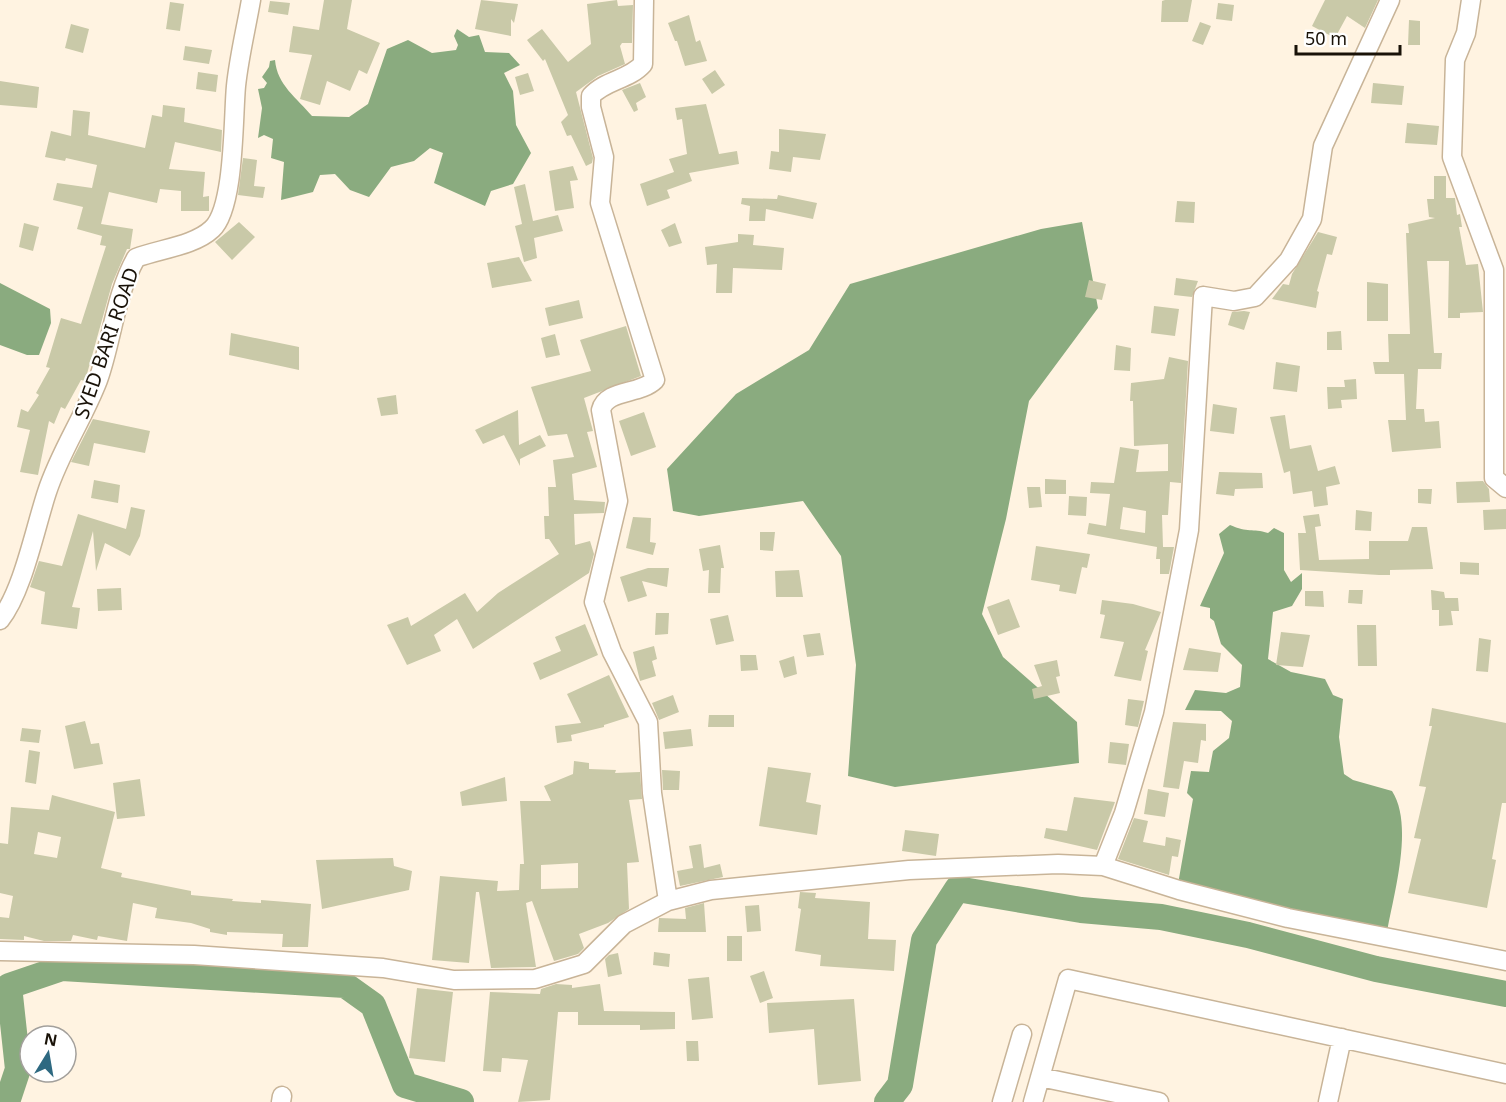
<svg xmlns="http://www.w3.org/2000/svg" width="1506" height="1102" viewBox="0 0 1506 1102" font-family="'Noto Sans',sans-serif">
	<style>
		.water { fill: #8aab7f }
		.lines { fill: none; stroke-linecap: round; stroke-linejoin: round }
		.river { stroke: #8aab7f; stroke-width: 26 }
		.building { fill: #c9c9a8; fill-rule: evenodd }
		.minor-casing { stroke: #c8b498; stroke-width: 21 }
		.minor { stroke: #fff; stroke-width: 18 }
		.labels { text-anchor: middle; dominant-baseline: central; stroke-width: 4.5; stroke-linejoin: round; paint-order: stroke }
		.street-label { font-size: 20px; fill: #191208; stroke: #fff }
	</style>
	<rect width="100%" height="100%" fill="#fff3e1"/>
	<path class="water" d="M457 29 469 37 479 35 485 52 509 53 520 65 504 73 513 91 516 125 531 153 513 184 491 191 485 206 434 183 443 153 430 148 414 161 391 167 369 197 350 190 335 174 320 175 313 192 281 200 284 162 271 158 273 139 264 135 258 138 262 108 258 89 264 88 267 83 262 77 269 67 270 61 275 60C277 85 297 98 312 116L349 117 368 104 387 49 408 40 432 53 456 50 458 45 454 36Z
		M1082 222 1098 308 1029 401 1006 519 982 614 1003 657 1077 722 1079 763 895 787 848 776 856 665 841 556 803 501 699 516 673 511 667 469 736 394 809 350 850 284 1041 229Z
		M0 283 50 309 51 323 39 355H27L0 345Z
		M1230 525C1248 533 1252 528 1268 533L1274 528 1284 533V570L1291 582 1302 573V589L1292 606 1273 612 1268 659 1291 672 1325 679 1333 695 1343 699 1339 737 1344 774 1353 780 1392 791C1414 825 1394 893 1387 932L1178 884 1193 799 1187 793 1191 771 1209 772 1213 751 1229 738 1232 721 1221 711 1185 710 1195 690 1226 693 1240 687 1242 665 1221 644 1214 621 1210 618V608L1200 606 1224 553 1219 534Z"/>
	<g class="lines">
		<path class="river" d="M7 1102 18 1069 9 986 62 968 345 985 373 1005 405 1085 461 1102
			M887 1102 900 1085 924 940 957 889 1081 910 1161 917 1248 935 1376 969 1506 994"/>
	</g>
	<path class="building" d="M324 0H352L347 29 380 43 367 74 359 70 350 91 327 81 320 105 300 99 312 55 289 52 293 26 319 30Z
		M481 0 518 4 514 23 511 19V36L475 29Z
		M617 0 618 6 633 5 632 43H622L620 46 625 64 598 76 576 92 593 158 592 163 586 166 571 135 567 136 561 122 568 115 545 59 543 61 527 40 542 29 568 62 591 44 587 4Z
		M1165 0H1192L1188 22H1161L1162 1Z
		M1325 0H1378L1365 28 1347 16 1335 38 1312 26Z
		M270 1 290 3 288 15 268 12Z
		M170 2 184 4 180 31 166 29Z
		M1218 3 1234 5 1232 21 1216 19Z
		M689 15 696 42 700 40 707 61 685 66 677 41H675L668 23Z
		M1409 20 1420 21V45H1408Z
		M1200 22 1211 26 1203 45 1192 41Z
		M71 24 89 29 83 53 65 48Z
		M185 46 212 50 209 64 183 60Z
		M715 70 725 85 712 94 702 79Z
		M198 72 218 75 216 92 196 89Z
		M528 73 534 91 520 95 515 77Z
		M0 81 39 87 37 108 0 105Z
		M640 83 646 97 636 103 638 110 634 112 622 90Z
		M1373 83 1404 86 1402 105 1371 103Z
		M706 104 719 154 737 151 739 164 689 173 692 181 667 190 670 198 647 206 640 184 674 172 669 159 687 154 682 119 677 120 675 108Z
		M163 105 185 108 184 122 222 130 221 152 175 142 169 169 205 172 203 197 209 196V211H181V191L160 189 157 203 109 192 101 224 133 229 130 249H127L112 284 85 381 81 380 65 409 61 407 54 424 49 421 38 475 20 472 30 430 17 427 21 409 28 412 39 395 36 393 50 368 46 367 61 318 81 324 106 246 100 245 102 236 77 229 83 207 53 200 57 183 92 188 97 165 66 158 65 161 45 157 51 131 71 136 73 110 90 112 88 135 145 148 152 115 162 117Z
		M1407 123 1439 126 1437 145 1405 143Z
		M779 129 826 134 820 160 793 157 791 172 769 169 771 151 779 152Z
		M243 158 257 160 254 186 265 187 263 198 238 195Z
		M573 166 578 180 570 181 574 208 555 211 549 171Z
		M1434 176H1446V198H1455L1457 215 1460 214 1462 227H1459L1466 265 1478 264 1483 312 1460 313V318H1448L1449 261H1427L1434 353H1442L1441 369H1418L1416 409H1424L1425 422 1439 421 1441 448 1392 452 1388 420H1406L1404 374H1375L1373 362H1389L1388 334H1410L1406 233H1409L1408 224 1435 218 1429 217 1427 199H1434Z
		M525 184 533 221 558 215 563 231 534 238 537 258 524 262 515 226 522 224 514 187Z
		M778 195 817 203 813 219 766 209 765 221H749L750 206 741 204 742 198 777 199Z
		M1177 201 1195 202 1194 223 1175 222Z
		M239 222 255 237 232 260 215 242Z
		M24 223 39 227 33 251 19 247Z
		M675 223 682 243 669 247 661 230Z
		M1318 232 1337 237 1332 255 1327 254 1317 291 1319 292 1316 308 1272 299 1283 284 1289 285 1292 274Z
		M738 234 754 235 753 245 784 248 782 270 733 268 732 293H716L717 264 707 265 705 247 738 242Z
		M519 257 532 281 492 288 487 263Z
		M1176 278 1198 281 1192 297 1174 295Z
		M1089 280 1106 284 1102 300 1085 297Z
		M1367 282 1388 284V321H1367Z
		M579 300 583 318 549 326 545 308Z
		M1154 306 1179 309 1175 336 1151 333Z
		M1244 311 1250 312 1244 330 1228 325 1232 312Z
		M626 326 641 376 584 398 593 431 587 432 597 467 572 474 574 500 605 502 604 513 574 514 575 545 590 541 594 554 589 573 473 649 457 619 434 635 441 651 407 665 387 625 408 617 411 626 465 593 477 612 498 593 559 554 549 539H545L544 516H549L548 487H556L553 460 574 457 567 434 548 436 531 387 591 371 580 340Z
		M1341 331 1342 350H1327V332Z
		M231 333 299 347V370L229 355Z
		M555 334 560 355 546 358 541 338Z
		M1116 345 1131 348 1130 371 1114 370Z
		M1169 357 1188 361 1181 483 1170 482 1168 515H1162L1163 547H1174L1169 574H1160V559H1156L1157 547 1087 534 1089 523 1106 526 1110 494 1090 493 1091 482 1114 483 1120 447 1139 450 1136 472 1168 471V444L1134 446 1133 401H1130L1131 383 1164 379ZM1123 507 1146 511 1145 533 1120 529Z
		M1276 362 1300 366 1297 392 1273 389Z
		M1356 379 1357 399 1341 400 1342 408 1328 409 1327 387H1345L1344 380Z
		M396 395 398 414 381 416 377 398Z
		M1213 404 1237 408 1234 434 1210 431Z
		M518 410 519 445 540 435 546 446 520 459V466L504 435 483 444 475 430Z
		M644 412 656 447 631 456 619 421Z
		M1285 415 1290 449 1311 445 1318 471 1335 466 1340 484 1326 487 1328 505 1314 507 1312 491 1293 494 1290 471 1284 473 1270 417Z
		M93 419 150 431 145 453 94 443 89 466 71 462Z
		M1219 472 1262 473 1263 488 1235 489 1234 496 1216 494Z
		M1045 479 1066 480V494H1045Z
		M94 480 120 485 118 503 91 498Z
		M1483 481 1489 489 1490 502 1457 503 1456 482Z
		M1027 487H1040L1042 507 1029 508Z
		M1418 489H1432L1431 504 1418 503Z
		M1069 496 1087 497 1086 516 1068 515Z
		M131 507 145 510 140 536 130 556 105 543 96 571 93 531 72 607 80 608 77 629 41 624 45 592 30 587 39 561 62 566 78 514 126 529Z
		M1506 509V529L1484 530 1483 510Z
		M1356 510 1372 512 1371 531 1355 530Z
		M1319 514 1321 526 1315 527 1319 560 1369 559V541H1408L1412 527H1427L1433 569 1390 570V575H1379L1300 570 1298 533H1306L1303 516Z
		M633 517 651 518 650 542 656 543 653 555 626 548Z
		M760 532H775L773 551 760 550Z
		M720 545 724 568H721L720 593H708L709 570 703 571 699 549Z
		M1036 546 1090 554 1087 568 1082 567 1076 594 1059 591 1060 585 1031 580Z
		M1460 562 1479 563V575L1460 574Z
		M648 568H669L667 587 642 581 647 596 628 602 620 577Z
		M799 570 803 597H776L775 571Z
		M121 588 122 610 98 611 97 589Z
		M1349 590H1363L1362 604 1348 603Z
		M1431 590 1444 592 1445 598H1458L1459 611H1451L1453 625 1439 626V610H1432Z
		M1305 591H1323L1324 607 1305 606Z
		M1009 599 1020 627 998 635 987 607Z
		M1102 600 1133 604 1161 612 1145 650 1148 651 1141 681 1114 676 1124 642 1100 638 1105 615 1100 614Z
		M656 613H669L668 634 655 635Z
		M728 615 734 641 716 645 710 619Z
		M585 624 598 655 540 680 533 663 561 651 555 637Z
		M1357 625H1376L1377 666H1358Z
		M1281 632 1310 635 1303 667 1276 665Z
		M820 633 824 655 807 657 803 635Z
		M1479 638 1491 640 1488 672 1476 671Z
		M654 646 657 659 652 661 656 676 640 681 633 652Z
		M1189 648 1221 653 1218 672 1183 670Z
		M740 655H756L758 670 741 671Z
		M794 656 797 674 784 678 779 661Z
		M1057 660 1060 676 1056 677 1060 693 1034 699 1032 689 1042 686 1034 665Z
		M609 675 629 717 604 725V727L571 735 572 741 557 743 555 726 581 723 567 694Z
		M673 695 679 712 659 720 652 703Z
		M1128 699 1144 701 1138 727 1125 725Z
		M1432 708 1506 723V803H1502L1492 859 1496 860 1487 908 1408 893 1421 839 1414 838 1426 787 1419 786 1432 726H1429Z
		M709 715H734V727H708Z
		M85 721 91 744 99 743 103 764 74 769 65 726Z
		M1173 722 1206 724V741L1201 740 1198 763 1184 761 1179 789 1163 787Z
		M22 728 41 730 39 743 20 741Z
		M691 729 693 746 665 749 663 732Z
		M1110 742 1129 744 1126 765 1108 763Z
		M29 750 40 752 36 784 25 782Z
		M574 761 589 763V769L616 770 615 773 640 772 642 799 629 800 639 862 627 863 629 909 608 923 579 934 584 948 578 954 554 961 532 901 526 903 536 967 491 968 479 892H476L469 963 432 960 440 876 498 881 497 891 519 890 520 864H524L520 801H551L544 786 573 774ZM578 863V888L541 889V865Z
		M768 767 811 773 806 802 821 805 817 835 759 826Z
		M662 770 680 771 679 790H663Z
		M505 777 507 801 462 806 460 792Z
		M140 779 145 816 117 819 113 783Z
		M1148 789 1169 793 1165 817 1144 814Z
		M52 795 115 812 101 868 122 873 121 877 191 891V895L233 899 232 901 261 903V900L311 904 308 947H282L283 934 227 932V935L210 932V929L191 923 155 918 157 908 133 903 127 941 98 936 97 940 73 935 71 941H44L24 936V940L0 939V917L9 918 13 896 0 893V843L8 844 11 807 49 810ZM38 832 61 837 57 858 34 854Z
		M1074 797 1115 802 1097 850 1044 838 1046 828 1067 831Z
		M1134 818 1148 821 1143 842 1165 846 1166 837 1181 840 1178 857 1172 856 1169 875 1118 859Z
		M905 830 939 834 936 856 902 851Z
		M701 844 704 868 720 864 723 877 680 886 677 871 693 868 689 846Z
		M393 858 394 866 412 871 409 890 322 909 316 860Z
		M800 892 816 893 815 898 870 902 868 939 896 940 894 971 820 966 821 955 795 951 801 909 798 908Z
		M704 903 706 932H658L659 918 686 919 685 908Z
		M759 905 761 931 747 932 745 906Z
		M727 936H742V961H727Z
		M654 952 670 954 669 967 653 965Z
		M618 953 622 974 608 977 605 959 609 955Z
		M764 971 773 998 760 1003 750 976Z
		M709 977 713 1018 692 1020 688 979Z
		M556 984 572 985V988L600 984 604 1011 675 1012V1029L640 1030V1025H578V1012H558L550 1100 518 1102 528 1060 502 1058 501 1072 483 1071 490 992 540 994 541 989Z
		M417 988 453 992 445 1062 409 1058Z
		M854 999 861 1081 818 1085 814 1029 769 1033 767 1003Z
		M686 1041H698L699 1061H687Z"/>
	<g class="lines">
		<g class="minor-casing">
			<path id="minor" d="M644 0 643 64C629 80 605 80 591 96V107L604 157 600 203 655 380C640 395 606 389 601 410L618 501 594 602 612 652 648 722 652 793 668 901
				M1471 0 1466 33 1455 60 1452 157 1494 270V478L1506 488
				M0 620C23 591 35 528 47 492 60 452 83 419 98 380 112 341 115 295 136 258 159 249 194 246 212 229 235 208 233 117 236 86 239 57 246 29 251 0
				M1103 866 1124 813 1154 712 1189 530 1203 296 1234 301 1255 297 1289 260 1312 219 1323 146 1390 0
				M0 951 194 955 383 968 454 980 535 979 584 964 624 924 668 901 711 890 909 870 1058 864 1103 866 1179 890 1288 918 1506 961
				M1040 1077 1159 1102
				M281 1102 282 1096
				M1002 1102 1022 1034
				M1033 1102 1068 979 1506 1074
				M1328 1102 1342 1038"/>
		</g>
		<use href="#minor" class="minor"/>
	</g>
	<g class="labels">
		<g class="street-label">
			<text transform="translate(106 343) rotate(-71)">SYED BARI ROAD</text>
		</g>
	</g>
	<g transform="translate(48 1054) rotate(11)"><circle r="28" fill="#ffffff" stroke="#a3a09c" stroke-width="1.5"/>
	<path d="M0-4.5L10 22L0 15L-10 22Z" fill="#2e6981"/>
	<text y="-9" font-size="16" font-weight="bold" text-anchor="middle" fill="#191208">N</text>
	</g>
	<path d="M1296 45v9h104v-9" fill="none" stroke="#191208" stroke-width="3"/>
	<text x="1305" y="45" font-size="18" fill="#191208" stroke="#ffffff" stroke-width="4.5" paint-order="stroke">50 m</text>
</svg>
